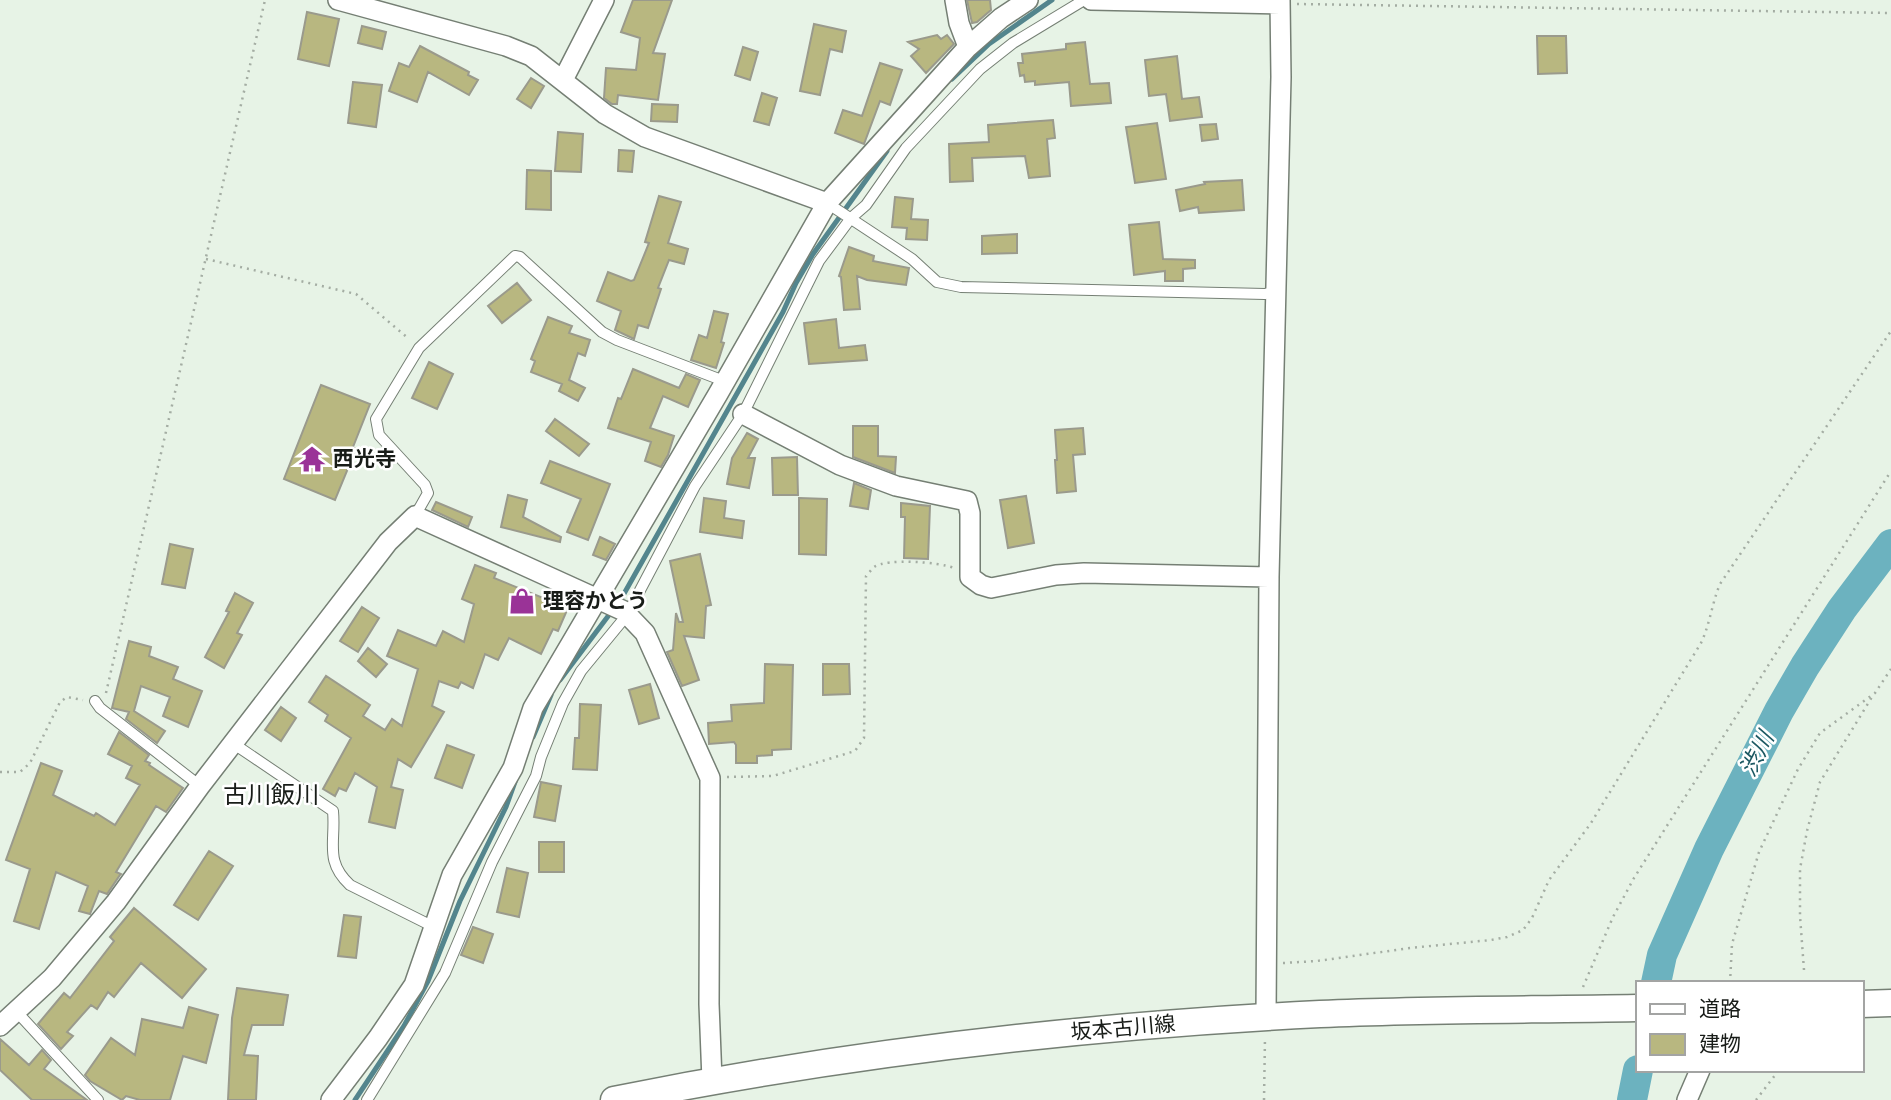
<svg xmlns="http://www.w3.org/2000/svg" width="1891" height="1100" viewBox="0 0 1891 1100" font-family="'Roboto Condensed','Noto Sans JP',sans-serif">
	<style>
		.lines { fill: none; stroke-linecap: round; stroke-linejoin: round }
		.stream { stroke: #53858d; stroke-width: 5 }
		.river { stroke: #6cb2bf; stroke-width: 30 }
		.building { fill: #b8b780; stroke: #9a9a8c; stroke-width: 2 }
		.lane-casing { stroke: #757f74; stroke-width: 12 }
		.street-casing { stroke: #757f74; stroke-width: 22 }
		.secondary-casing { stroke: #757f74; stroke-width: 29 }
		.path { stroke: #a4ada3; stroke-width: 2.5; stroke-dasharray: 2 5; stroke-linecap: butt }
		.lane { stroke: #fff; stroke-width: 10 }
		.street { stroke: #fff; stroke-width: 19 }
		.secondary { stroke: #fff; stroke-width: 26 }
		.labels { text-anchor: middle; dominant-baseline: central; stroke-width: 5; stroke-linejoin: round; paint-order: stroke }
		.poi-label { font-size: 21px; font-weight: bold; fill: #181c18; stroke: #fff; text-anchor: start }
		.street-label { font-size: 21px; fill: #181c18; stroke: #fff }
		.water-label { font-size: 23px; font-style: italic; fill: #1d5963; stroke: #fff }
		.quarter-label { font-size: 24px; fill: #181c18; stroke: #fff }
	</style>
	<rect width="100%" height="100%" fill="#e7f3e6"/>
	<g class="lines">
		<path class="stream" d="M952 79 989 44 1052 0
			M560 680 621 599 783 312 796 283 813 254 887 151
			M533 737 551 695
			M355 1100 404 1026 428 981 460 901 506 807 515 782"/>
		<path class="river" d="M1656 983 1662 955 1709 849 1779 711 1805 666 1842 609 1891 544
			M1632 1100 1638 1070"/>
	</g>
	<path class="building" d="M633 0H672L653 53 665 54 658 100 618 95 617 104H612L604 98 606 68 636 70 640 38 621 32Z
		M967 0H990L991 10 977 22 972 23Z
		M307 12 339 19 329 66 298 59Z
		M814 24 846 31 842 52 830 49 820 95 800 91Z
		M362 26 386 32 382 49 358 43Z
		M937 35 941 39 947 35 954 44 926 73 911 56 919 49 908 42Z
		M1537 36H1566L1567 73 1538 74Z
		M1085 42 1090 84 1109 83 1111 103 1071 106 1069 82 1035 85V81L1025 82 1024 75 1020 76 1018 63H1023L1022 54 1066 49V44Z
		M420 46 469 72 468 75 478 80 469 95 428 72 417 102 389 91 399 63 409 67Z
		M743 47 758 52 750 80 735 75Z
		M1177 56 1182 99 1199 97 1202 117 1170 121 1166 94 1149 96 1145 60Z
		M880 63 902 70 890 105 880 101 864 144 835 133 843 110 862 116Z
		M531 78 544 86 531 108 517 99Z
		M353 82 382 85 376 127 348 123Z
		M762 93 777 98 769 125 754 121Z
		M652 104 678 105 677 122 651 121Z
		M1053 120 1055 138 1047 139 1050 176 1029 178 1025 156 972 158 973 181 950 182 949 144 989 142 988 125Z
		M1157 123 1166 179 1135 183 1126 127Z
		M1216 124 1218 139 1202 141 1200 125Z
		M558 132 583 134 581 172 555 171Z
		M619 150 634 151 632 172 618 171Z
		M527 170 551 171V210L526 209Z
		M1242 180 1244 210 1199 213 1198 207 1180 211 1176 190 1205 184 1204 182Z
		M659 196 681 202 668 243 688 249 684 264 669 260 658 288 661 289 648 328 638 325 634 339 615 330 621 311 597 301 608 272 631 281 634 280 649 243 645 242Z
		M895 197 913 199 911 219 928 220 927 240 906 239 907 228 892 227Z
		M1159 222 1163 259 1195 260V268L1183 269V281H1165V271L1134 275 1129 225Z
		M1017 234V253L982 254V236Z
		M849 247 874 256 873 261 909 268 906 285 867 280 857 276 860 309 844 310 841 277 839 276Z
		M517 283 531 300 502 323 488 306Z
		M714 311 728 314 721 342 724 343 716 368 691 360 699 335 707 338Z
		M548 317 572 326 569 333 590 340 585 356 578 353 569 380 585 388 578 401 559 391 562 384 531 372 535 361 531 359Z
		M836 319 839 348 865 345 867 360 809 364 804 323Z
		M429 362 453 374 437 409 412 398Z
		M633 369 679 388 686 374 700 380 688 407 663 396 650 428 674 436 668 455 661 467 645 461 651 442 608 428 618 398 621 399Z
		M321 385 370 404 353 447 356 449 335 500 284 479Z
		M555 419 589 444 579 456 546 431Z
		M853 426H878V456L896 457 895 473 853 457Z
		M1083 428 1085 454 1073 455 1076 491 1057 493 1055 460H1057L1055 430Z
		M747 433 758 439 748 458H755L749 488 727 484 732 458Z
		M797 457 798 495H773L772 458Z
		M550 461 610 484 588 540 567 532 581 499 541 483Z
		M854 483 871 490 868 509 850 506Z
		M508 495 527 500 523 517 561 537 560 542 501 527Z
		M1026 496 1034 543 1008 548 1000 500Z
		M704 498 726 501 724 518 744 521 742 538 700 532Z
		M799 498 827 499 826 555 799 554Z
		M436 502 472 517 468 527 432 510Z
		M901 503 930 506 928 559 904 558 905 517H901Z
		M600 537 615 544 606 560 593 555Z
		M170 544 193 549 185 588 162 584Z
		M700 554 711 605 706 606 704 638 684 636 699 680 682 686 667 652 673 650 676 613 679 622H683L670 561Z
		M475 565 496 573 494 578 543 598 546 590 571 601 558 631 553 629 541 654 509 638 498 660 485 654 473 688 461 682 458 688 439 681 432 706 444 712 411 767 398 759 391 787 403 790 395 828 369 822 377 787 355 773 346 791 339 788 335 796 323 789 351 738 325 721 328 715 309 702 326 676 370 705 363 716 385 730 392 719 402 726 418 669 387 656 398 630 436 646 443 631 464 642 474 604 462 599Z
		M235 593 253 603 237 633 242 635 224 668 205 657 229 612 226 611Z
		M362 607 379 618 358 652 340 641Z
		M129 641 151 647 149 656 178 667 173 679 202 691 188 727 163 716 170 697 141 686 134 711 165 731 157 743 126 719 129 712 112 708Z
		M368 648 387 664 376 677 358 661Z
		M765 664 793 665 791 749 772 750V755L757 756V763H736V745L734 742 709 744 708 723 732 721 731 705 764 703Z
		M823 664H849L850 694 823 695Z
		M650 684 659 718 639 724 629 690Z
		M580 704 601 705 597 770 573 769 575 738H579Z
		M281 707 296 718 281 741 265 730Z
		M119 732 149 755 145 761 150 763 149 765 183 788 166 812 156 806 116 872 121 874 120 875 107 894 99 891 90 914 79 911 88 886 56 872 39 929 14 921 30 869 6 860 41 763 62 771 53 795 94 816 96 813 115 825 140 785 126 778 132 766 108 754Z
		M447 745 474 755 462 788 435 778Z
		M541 782 561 786 555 821 534 817Z
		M539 842H564V872H539Z
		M209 851 233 866 198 920 174 905Z
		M507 868 528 873 519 917 497 912Z
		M134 908 206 969 182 998 141 963 114 997 108 992 97 1009 91 1005 67 1032 73 1036 61 1049 38 1024 64 993 70 998 114 941 110 937Z
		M344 915 361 917 356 958 338 956Z
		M473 927 493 934 483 963 461 955Z
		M237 988 288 995 283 1025H252L244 1055 258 1056 256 1100H228L232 1018Z
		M189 1007 218 1015 206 1063 183 1056 170 1100H140L126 1096 122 1100 90 1081 85 1075 111 1038 135 1055 142 1019 183 1028Z
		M0 1039 29 1065 42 1050 51 1060 44 1069 87 1100H32L0 1070Z"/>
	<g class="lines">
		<g class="lane-casing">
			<path id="lane" d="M827 203 912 259 937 282 961 287 1265 294 1276 291
				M415 516 428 493 425 485 379 435 376 419 419 348 515 256 520 257 602 332 617 340 724 381
				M95 701 100 708 200 786
				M234 744 333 811C336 842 324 861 350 885L434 927
				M16 1011 98 1100
				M367 1100 445 973 492 862 536 776 541 757 563 703 581 671 627 615 695 486 743 414 819 261 851 218 866 205 906 148 980 69 1013 43 1084 0"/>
		</g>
		<g class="street-casing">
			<path id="street" d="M338 0 506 46 531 56 605 114 645 137 827 203
				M955 0 959 23 968 47
				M1091 0 1280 4
				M563 80 604 0
				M743 414 840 465 896 486 967 501 970 513V577L981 585 991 588 1056 575 1084 573 1269 577
				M1266 1017 1269 577 1281 77 1280 0
				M0 1026 52 978 116 902 200 786 388 542 415 516 624 611 645 633 710 778 709 1004 712 1080
				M331 1100 378 1038 414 985 452 875 513 768 533 708 718 394 827 203 968 47 1001 18 1028 0
				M1687 1100 1700 1070"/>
		</g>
		<g class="secondary-casing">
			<path id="secondary" d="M1861 1004 1891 1003
				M614 1100C847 1053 1083 1026 1320 1014 1426 1009 1532 1010 1637 1008"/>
		</g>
		<path class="path" d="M1297 4 1891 13
			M206 259 356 294 409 339
			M106 693 265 0
			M0 772H20L30 763 60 702 67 697 83 700
			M727 777 773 776 855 751 864 738 866 576C867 575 872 569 874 567 887 558 939 562 954 568
			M1283 963 1317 961 1410 948 1491 940 1507 937 1523 930 1532 918 1549 880 1591 823 1701 643C1710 624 1712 603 1720 584L1891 331
			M1804 970 1800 916V869L1807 831 1820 782 1872 697
			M1730 983 1732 944 1759 852 1798 769 1820 733 1875 693 1891 669
			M1583 987 1613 917 1634 878 1891 471
			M1264 1100 1265 1037
			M1756 1100 1779 1070"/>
		<use href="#lane" class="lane"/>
		<use href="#street" class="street"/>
		<use href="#secondary" class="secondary"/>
	</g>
	<defs>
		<g id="temple-bare" transform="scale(2.1)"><path d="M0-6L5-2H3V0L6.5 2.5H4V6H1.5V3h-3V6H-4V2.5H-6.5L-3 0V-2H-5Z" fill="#9a3397" stroke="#fff" stroke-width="2.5" paint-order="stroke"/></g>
		<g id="shop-bare" transform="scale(2.1)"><path d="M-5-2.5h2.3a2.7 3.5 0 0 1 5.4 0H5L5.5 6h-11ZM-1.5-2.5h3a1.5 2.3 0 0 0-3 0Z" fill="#9a3397" stroke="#fff" stroke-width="2.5" paint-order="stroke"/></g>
	</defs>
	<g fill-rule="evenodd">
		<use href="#temple-bare" x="312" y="459"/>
		<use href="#shop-bare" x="522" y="601"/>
	</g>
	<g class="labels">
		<g class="poi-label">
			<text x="333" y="459">西光寺</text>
			<text x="543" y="601">理容かとう</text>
		</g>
		<g class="street-label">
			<text transform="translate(1123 1028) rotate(-5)">坂本古川線</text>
		</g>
		<g class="water-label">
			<text transform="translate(1757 754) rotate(-63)">渋川</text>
		</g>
		<g class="quarter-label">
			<text x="271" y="795">古川飯川</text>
		</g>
	</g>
	<rect x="1636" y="981" width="228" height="91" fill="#ffffff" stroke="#a3a4a3" stroke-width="2"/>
	<rect x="1650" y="1004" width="35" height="10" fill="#ffffff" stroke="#a3a4a3" stroke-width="2"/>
	<text x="1699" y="1016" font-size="21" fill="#181c18">道路</text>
	<rect x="1650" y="1034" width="35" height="21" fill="#b8b780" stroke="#a3a4a3" stroke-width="2"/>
	<text x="1699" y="1051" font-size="21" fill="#181c18">建物</text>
</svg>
